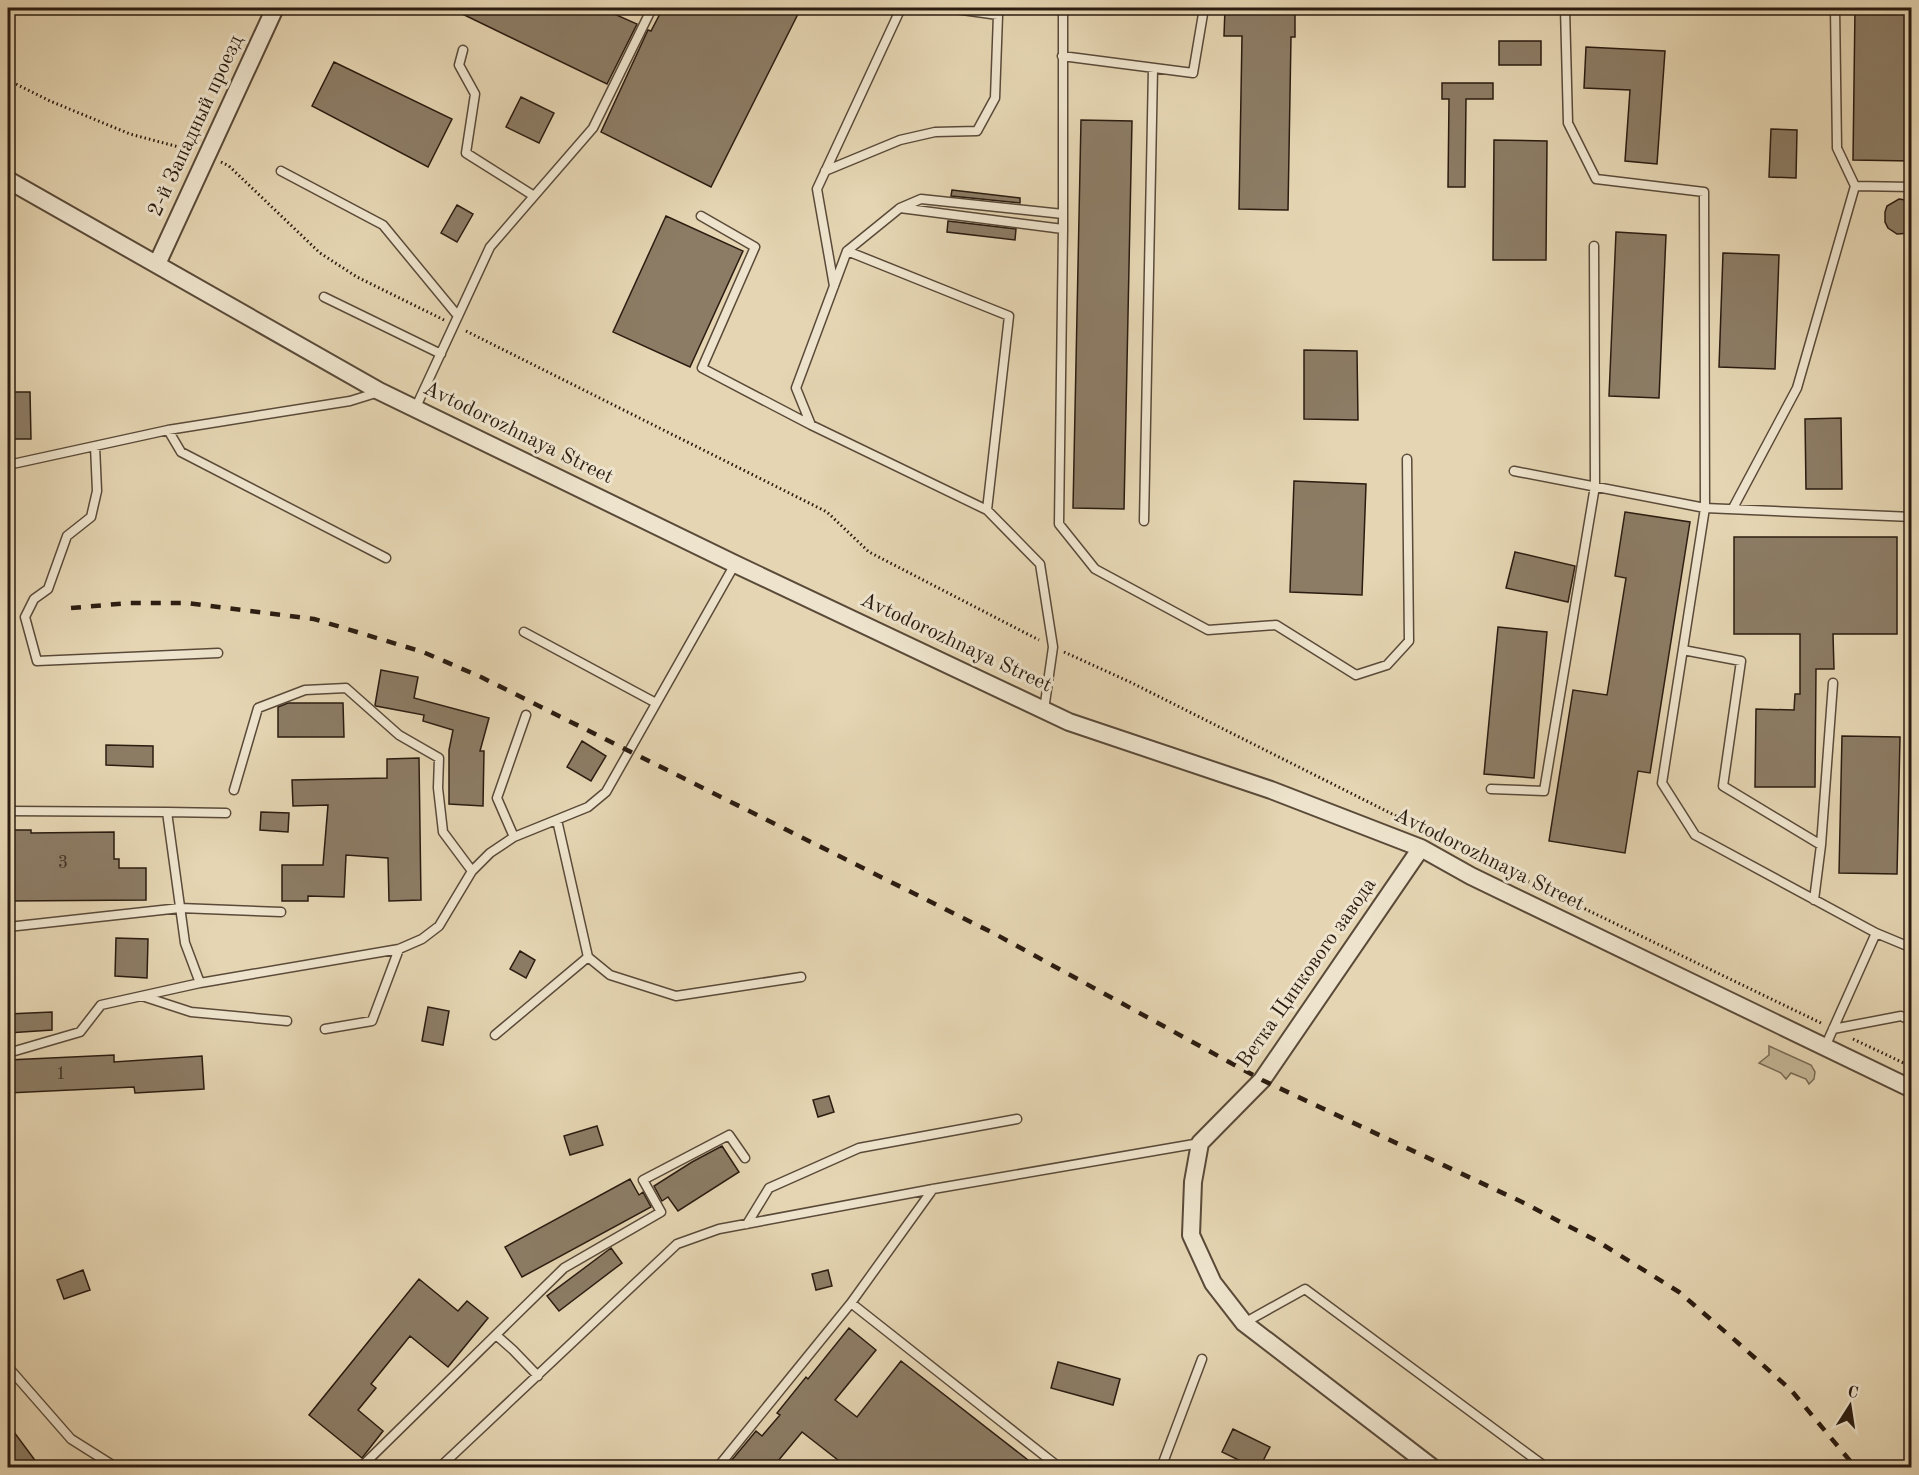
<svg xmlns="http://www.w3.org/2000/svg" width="1919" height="1475" viewBox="0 0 1919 1475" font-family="'Old Standard TT',serif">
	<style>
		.green { fill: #c5b697; stroke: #786954; stroke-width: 1.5 }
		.building { fill: #8c7c65; stroke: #2b1c11; stroke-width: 1.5 }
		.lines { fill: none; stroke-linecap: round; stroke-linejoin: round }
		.lane-casing { stroke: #5a4a39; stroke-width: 11 }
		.street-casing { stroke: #5a4a39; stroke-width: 20 }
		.path { stroke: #2b1c11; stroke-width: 3; stroke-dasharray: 1.5 3; stroke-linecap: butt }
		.lane { stroke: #eee4cd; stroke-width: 8 }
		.street { stroke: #eee4cd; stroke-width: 16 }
		.rail { stroke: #2b1c11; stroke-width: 4.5; stroke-dasharray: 10 10; stroke-linecap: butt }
		.labels { text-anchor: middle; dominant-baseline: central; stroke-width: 6; stroke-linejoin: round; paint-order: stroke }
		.number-label { font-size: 18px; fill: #433426 }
		.street-label { font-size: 21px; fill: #2b1c11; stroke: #eee4cd }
	</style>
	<rect width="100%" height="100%" fill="#e5d5b2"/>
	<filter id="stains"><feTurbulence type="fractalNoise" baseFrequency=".00333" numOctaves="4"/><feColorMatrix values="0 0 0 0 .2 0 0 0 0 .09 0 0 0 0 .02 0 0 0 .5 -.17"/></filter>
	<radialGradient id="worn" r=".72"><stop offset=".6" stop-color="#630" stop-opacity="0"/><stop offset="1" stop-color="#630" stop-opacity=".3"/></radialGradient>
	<path class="green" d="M1769 1046 1811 1065 1815 1072 1814 1079 1809 1084 1806 1079 1791 1073 1786 1079 1781 1073 1759 1063 1769 1055Z"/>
	<path class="building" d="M450 8H601L637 24 607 84Z
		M663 8H801L711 187 601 132 648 30 651 31Z
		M1225 8H1295V37H1291L1288 210 1239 209 1242 36H1224Z
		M1855 8H1911V161L1853 160Z
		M1499 41H1541V65H1499Z
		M1586 47 1665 51 1657 164 1625 161 1630 90 1584 88Z
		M334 62 452 119 428 167 312 106Z
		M1442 83H1493V99H1466L1465 187H1448L1449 99H1442Z
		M521 97 554 113 539 143 506 127Z
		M1081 120 1132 121 1124 509 1073 508Z
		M1771 129 1797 130 1796 178 1769 177Z
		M1494 140 1547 141 1546 260H1493Z
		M952 190 1020 198V203L951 196Z
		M1899 199 1911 201V233L1897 234 1888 228 1885 222V212L1887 206Z
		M457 205 473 214 457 242 441 233Z
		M666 216 743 251 690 367 613 332Z
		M948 221 1016 229 1015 240 947 232Z
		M1616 232 1666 235 1659 398 1609 396Z
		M1723 253 1779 255 1775 369 1719 367Z
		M1304 350 1357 351 1358 420 1304 419Z
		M12 392H30L31 439H13Z
		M1841 418 1842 489H1806L1805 419Z
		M1294 481 1366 484 1362 595 1290 592Z
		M1625 512 1690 522 1650 773 1638 771 1625 853 1549 841 1573 690 1607 695 1626 578 1615 576Z
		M1734 537H1897V634H1833L1834 669H1816L1815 787H1755L1756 709 1794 710 1795 694H1800V634H1734Z
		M1515 552 1575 566 1568 602 1506 588Z
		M1498 627 1547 632 1534 778 1484 774Z
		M381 670 418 677 414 698 489 718 480 751H484L483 806 449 804V750L453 730 423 721 424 715 376 706 375 705Z
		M288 703H343L344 737H278V707Z
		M1842 736 1900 737 1897 874 1839 873Z
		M582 741 606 756 591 781 567 767Z
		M106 745 153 746V767L106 765Z
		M419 758 421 900 389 901 388 858 346 855 344 897 308 896V901H282V865H323L328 805 293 806 292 780 387 778V759Z
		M261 812 289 813 288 832 260 830Z
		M8 830H31V833L114 832V859H119V868H146V900L8 901Z
		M116 938 148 939 147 978 115 976Z
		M520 951 535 960 526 978 510 969Z
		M428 1007 449 1011 443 1045 422 1041Z
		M52 1012V1030L8 1033V1014Z
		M114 1055V1062L202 1056 204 1089 135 1093 134 1087 8 1093V1060Z
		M829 1096 834 1112 818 1117 813 1100Z
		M597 1126 603 1145 570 1155 564 1136Z
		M722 1146 739 1172 678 1211 668 1197 662 1201 654 1186 692 1162Z
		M630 1179 639 1195 643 1192 651 1207 522 1277 505 1247Z
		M611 1248 622 1263 559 1311 547 1296Z
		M83 1270 90 1290 64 1299 57 1280Z
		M828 1270 832 1286 816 1290 812 1274Z
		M419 1279 458 1311 467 1301 488 1318 448 1367 410 1336 371 1384 376 1388 358 1410 383 1431 362 1458 309 1415Z
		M849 1328 876 1350 835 1400 857 1417 901 1361 1037 1467H847L802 1432 773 1467H726L756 1431 762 1436 780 1415 777 1413 806 1377 808 1379Z
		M1058 1362 1120 1379 1113 1405 1051 1388Z
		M8 1424 40 1467H8Z
		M1233 1429 1270 1447 1260 1467H1253L1222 1452Z"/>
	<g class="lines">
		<g class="lane-casing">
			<path id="lane" d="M1063 8V229L1059 524 1095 569 1208 630 1276 625 1356 675 1387 665 1409 641 1407 459
				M1565 8 1568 123 1596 179 1704 192 1705 508 1662 783 1695 835 1876 933 1912 948
				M1835 8 1837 148 1855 186
				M463 50 459 65 475 94 466 153 534 196
				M1062 56 1193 73 1204 8
				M281 171 383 225 458 316
				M825 171 900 140 935 132 977 131 995 98 998 15 948 8
				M900 208 847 251 796 388 811 425 987 510 1040 564 1053 647 1044 710
				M1063 214 921 199 900 208 1063 229
				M701 216 755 247 702 368 811 425
				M847 251 1009 316 987 510
				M834 286 817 189 901 8
				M324 297 441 354
				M415 409 490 247 593 128 652 8
				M168 430 181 452 386 558
				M95 446 97 491 91 517 67 536 48 589 34 599 25 617 37 661 218 653
				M8 465 168 430 350 401 379 392
				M1514 471 1705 508 1912 517
				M1733 508 1797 388 1855 186 1912 187
				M1144 521 1153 68
				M524 632 656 703
				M1683 650 1741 661 1723 786 1821 845 1814 900
				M1491 789 1544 791 1595 486 1594 246
				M234 790 258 708 305 690 346 688 399 735 439 758 438 788 443 832 472 871
				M8 811 167 812
				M226 813 167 812 185 943 200 983 399 949 422 939 439 926 472 871 490 853 514 837 588 807 606 792 735 564
				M557 820 588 957 610 975 676 996 801 977
				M514 837 497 798 526 715
				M1821 845 1833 683
				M8 927 180 908 281 912
				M142 996 191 1012 287 1021
				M325 1029 372 1021 399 949
				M1833 1029 1901 1016 1912 1021
				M495 1035 588 957
				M1825 1047 1876 933
				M8 1053 80 1032 101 1005 200 983
				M747 1224 769 1188 859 1148 1017 1119
				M851 1303 1060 1468
				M1244 1323 1305 1289 1547 1468
				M496 1335 513 1350 538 1376
				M8 1367 71 1439 117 1468
				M360 1468 564 1268 661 1212 643 1180 729 1135 745 1158
				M439 1468 677 1244 719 1229 933 1189 1200 1143
				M717 1468 851 1303 933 1189
				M1161 1468 1202 1359"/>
		</g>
		<g class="street-casing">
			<path id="street" d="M8 180 379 391 735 564 1069 722 1271 790 1421 848 1471 876 1912 1089
				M157 264 275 8
				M1421 848 1262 1080 1200 1143 1193 1182 1191 1235 1213 1283 1244 1323 1433 1468"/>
		</g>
		<path class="path" d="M8 80 50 101 130 134 190 150
			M221 162 229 166 320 253 357 277 444 320
			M466 331 827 512 869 552 1039 640
			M1064 652 1130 682 1418 827
			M1459 848 1823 1024
			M1853 1039 1912 1067"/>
		<use href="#lane" class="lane"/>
		<use href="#street" class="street"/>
		<path class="rail" d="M71 608 129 603H187L314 619 423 652 481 677 997 935 1262 1080 1522 1202 1597 1241 1679 1292 1737 1342 1791 1390 1856 1468"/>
	</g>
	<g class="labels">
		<g class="number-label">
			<text x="63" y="863">3</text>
			<text x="61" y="1074">1</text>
		</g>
		<g class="street-label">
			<text transform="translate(196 126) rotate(-65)">2-й Западный проезд</text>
			<text transform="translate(518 433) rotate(26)">Avtodorozhnaya Street</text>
			<text transform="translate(956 643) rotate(25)">Avtodorozhnaya Street</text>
			<text transform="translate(1489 860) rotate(26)">Avtodorozhnaya Street</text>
			<text transform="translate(1307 973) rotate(-55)">Ветка Цинкового завода</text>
		</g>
	</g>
	<rect width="1919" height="1475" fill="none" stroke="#e5d5b2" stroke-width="30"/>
	<rect x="9" y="9" width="1901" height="1457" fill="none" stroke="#2b1c11" stroke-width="3"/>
	<rect x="15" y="15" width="1889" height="1445" fill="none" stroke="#2b1c11" stroke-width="1.5"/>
	<g transform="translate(1850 1406) rotate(12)" stroke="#eee4cd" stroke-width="4.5" paint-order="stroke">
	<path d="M0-4.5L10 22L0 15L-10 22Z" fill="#2b1c11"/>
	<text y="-9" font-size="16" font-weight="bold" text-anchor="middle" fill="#2b1c11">С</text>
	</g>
	<rect width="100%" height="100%" filter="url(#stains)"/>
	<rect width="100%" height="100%" fill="url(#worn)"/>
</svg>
